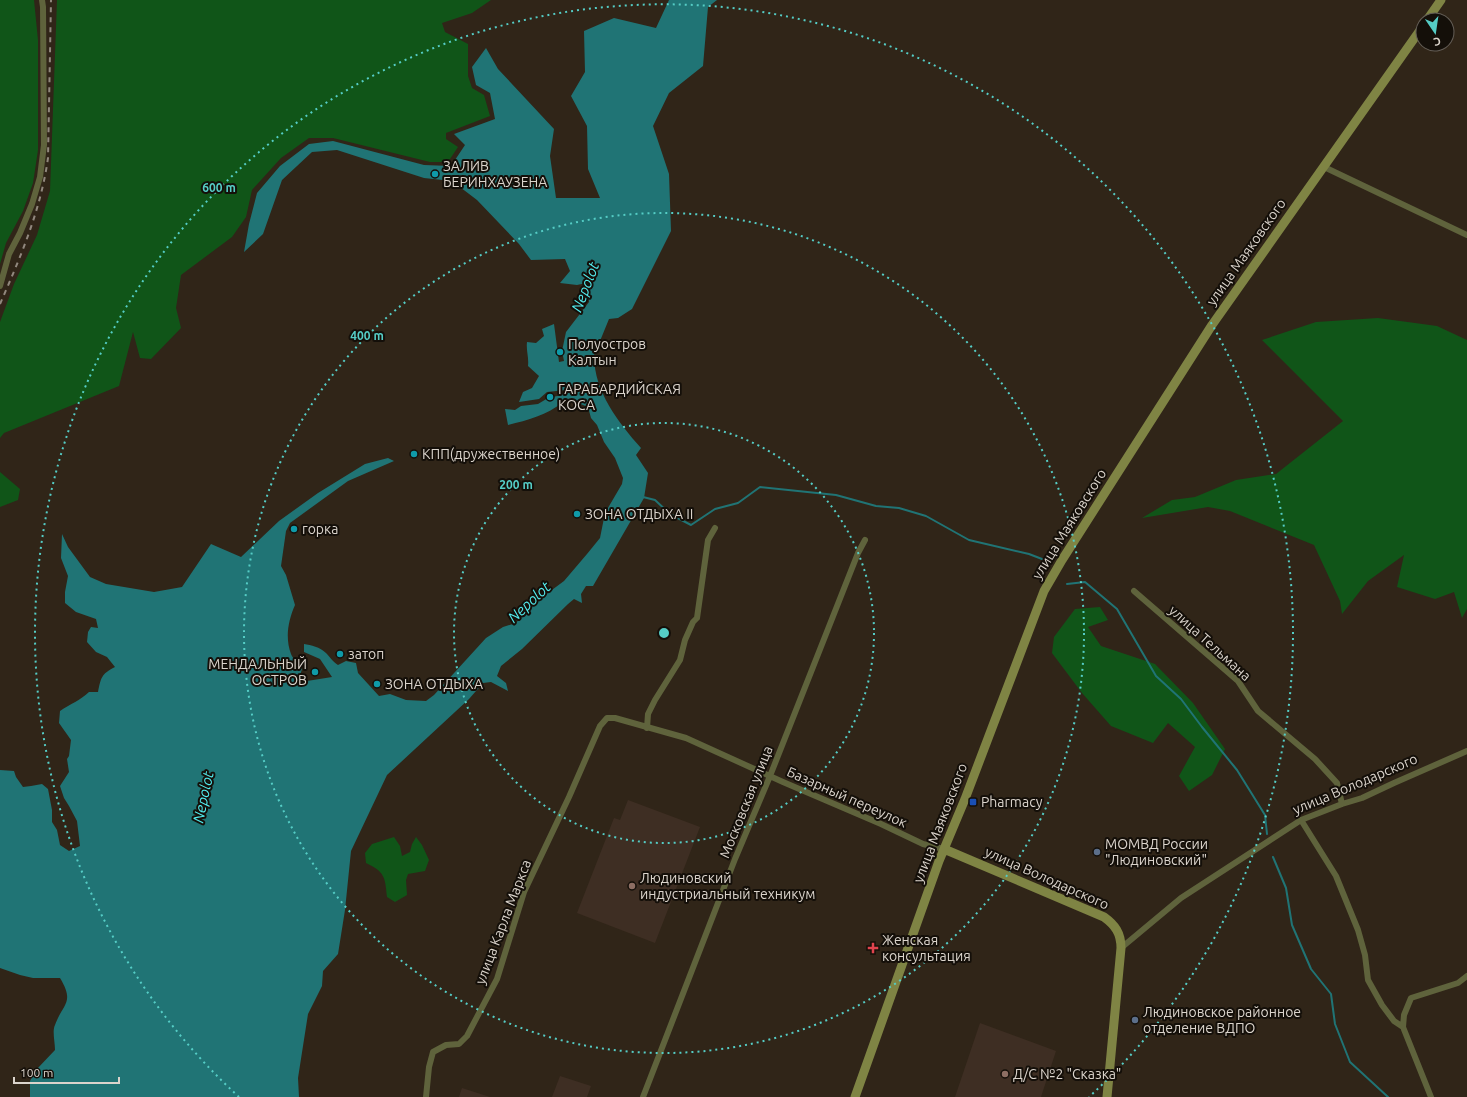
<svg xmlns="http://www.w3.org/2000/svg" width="1467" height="1097" viewBox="0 0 1467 1097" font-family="Ubuntu,sans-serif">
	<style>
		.education { fill: #3e2e23 }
		.green { fill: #105518 }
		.water { fill: #207475 }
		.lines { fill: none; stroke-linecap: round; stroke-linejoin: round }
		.stream { stroke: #207475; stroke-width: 2 }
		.street { stroke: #5f633c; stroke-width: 6 }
		.secondary { stroke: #7f8444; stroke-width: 9 }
		.rail { stroke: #91887e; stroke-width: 2; stroke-dasharray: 5 5; stroke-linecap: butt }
		.ring { fill: none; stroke: #55cdc6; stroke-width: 2; stroke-dasharray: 2 4 }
		.culture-dot { fill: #0f9aa8; stroke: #140f09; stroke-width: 1.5 }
		.transit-dot { fill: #1a4fb4; stroke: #140f09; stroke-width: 1.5 }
		.service-dot { fill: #5c6f8a; stroke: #140f09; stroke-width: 1.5 }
		.education-dot { fill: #8d6e63; stroke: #140f09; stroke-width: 1.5 }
		.health-dot { fill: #e0444e; stroke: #140f09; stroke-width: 1.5 }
		.labels { text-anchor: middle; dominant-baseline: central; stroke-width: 4; stroke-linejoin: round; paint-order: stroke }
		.poi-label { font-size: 14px; fill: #dbd4cc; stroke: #140f09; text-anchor: start }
		.street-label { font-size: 14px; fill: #dbd4cc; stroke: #140f09 }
		.water-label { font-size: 15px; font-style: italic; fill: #53ecee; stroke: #140f09 }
		.centre { fill: #55cdc6; stroke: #140f09; stroke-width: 2 }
		.ring-label { font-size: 12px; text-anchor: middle; font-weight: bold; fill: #55cdc6; stroke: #140f09; stroke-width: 4; stroke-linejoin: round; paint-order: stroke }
	</style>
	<rect width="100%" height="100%" fill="#302518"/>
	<path class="education" d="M628 800 700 827 655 943 577 913 614 818 620 820Z
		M980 1023 1056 1051 1041 1097H955Z
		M560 1076 591 1086 587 1097H552Z
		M462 1088 490 1097H459Z"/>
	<path class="green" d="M0 0H34L38 40V150L33 183 23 211 6 243 0 264Z
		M57 0H491L472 13 442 23 445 32 468 44V76L472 88 484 95 490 116 446 133V139L458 147 448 162H430L333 138H309L281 158 252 190 246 217 232 237 181 275 176 308 181 328 151 359 140 358 133 332 119 386 4 433 0 438V322L14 284 37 235 50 191Z
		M1378 318 1437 326 1467 340V609L1462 618 1454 592 1435 599 1397 587 1404 555 1368 581 1342 614 1340 601 1314 545 1230 511 1208 507 1142 518 1172 500 1195 497 1236 480 1276 474 1343 421 1262 340 1316 322Z
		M0 472 20 489 18 500 0 507Z
		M1100 607 1108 620 1088 627 1101 646 1155 664 1193 703 1225 749 1212 775 1189 791 1179 776 1195 747 1168 723 1153 743 1111 726 1082 693 1052 653 1054 637 1075 609Z
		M394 837 400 846 402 856 410 852 412 844 416 837 422 845 429 860 425 871 408 874 406 880 407 895 395 902 387 897C385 877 385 872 366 863L365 853 372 844Z"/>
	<path class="water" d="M669 0H717L708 7 703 66 669 93 653 126 669 174 671 231 632 309 618 318 609 319 600 341 595 345C589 385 616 420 641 448L636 455 648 473 644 498 593 586H586L581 594 582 603 574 599 568 604 522 649 501 666 497 676 506 683 508 691 491 682 483 683 469 699 387 775 351 851 345 910 338 954 323 971 322 986 308 1014 298 1078 299 1097H30V1081L36 1070 55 1050C55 1042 52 1031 55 1025 63 1003 75 1003 60 978H33L20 975 0 968V770L14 771 16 777 23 787 31 786 42 784 48 789 52 810V822L57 830 60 845 69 851 80 846 77 821 69 806 64 798 60 786 69 772 67 759 69 756 71 740 59 723 60 711C70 704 81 700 89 692H98C101 678 101 674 115 667L107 657 96 652 87 642 88 632 91 627 98 628 96 619 76 612 65 603V592L68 576 61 558 62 534 68 547 90 577 106 584 154 592 182 587 211 544 241 557 279 521 318 493 365 464 388 458 394 461 348 481 290 523 286 531 281 566 286 575 295 605C288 621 285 638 291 654 293 659 299 664 302 669L299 679 307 681 332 677 320 659 304 652V644C311 645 320 647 326 653 330 657 332 661 338 665L346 661 356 663 358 673 379 696 390 694 406 700 426 701 434 695 486 638 503 627 516 623 529 607 564 581 587 554 600 538 605 513 622 484 623 478 615 458 604 442 597 425 591 418 588 407 578 403 563 402C547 415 528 420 508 425L505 409 515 410 521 406 538 404 548 398 562 395 566 390 547 392 539 399 519 402 523 392 532 388 539 376 528 366C529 357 526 351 527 342L536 343 544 336 542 329 554 324 559 362 564 361 562 351 566 332 589 302 588 291 591 282 577 285 560 283 570 271 565 259 531 260 519 244 477 200 452 181 424 178 337 150 312 152 282 180 263 234 244 252 249 224 257 193 280 166 309 144 333 141 424 165 451 166 465 145 454 134 495 119 490 93 476 85 472 67 486 48 498 69 554 129 550 156 556 198H600L588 169 587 126 571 96 585 72 584 31 614 18 656 28Z"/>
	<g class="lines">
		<path class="stream" d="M643 497 655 500 670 514 691 525 715 509 738 503 760 487 836 495 876 506 899 508 926 516 969 540 1029 554 1042 559
			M1067 584 1085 582 1117 609 1156 676 1181 699 1202 727 1237 770 1265 815 1267 834
			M1273 857 1286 888 1292 925 1311 969 1331 994 1335 1024 1350 1062 1388 1097"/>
		<path class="street" d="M1324 167 1467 235
			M0 286 9 254 20 233 32 204 40 177 44 145 43 7 42 0
			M1134 591 1238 681 1258 711 1315 759 1337 783 1342 804
			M647 728 648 714 655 700 680 660 685 640 693 622 697 618 708 540 715 528
			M1301 820 1336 876 1358 930 1365 955 1368 980 1382 1005 1394 1021 1403 1027
			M1121 948 1181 898 1301 820 1342 804 1362 798 1394 783 1467 751
			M426 1097 429 1067 433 1052 446 1045 459 1044 467 1036 497 979 524 892 569 797 600 726 607 718H615L686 738 783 782 881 824 923 844 944 849
			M643 1097 735 859 770 776 858 553 865 540
			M1431 1097 1403 1027 1404 1015 1411 998 1458 983 1467 976"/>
		<path class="secondary" d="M1427 20 1441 0
			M944 849 1104 917C1115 925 1121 933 1121 948L1107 1097
			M855 1097 939 861 965 799 1044 591 1062 560 1212 325 1423 26"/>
		<path class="rail" d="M0 304C21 256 41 209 48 158L51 0"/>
	</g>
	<g class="ring">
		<circle cx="664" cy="633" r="210"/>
		<circle cx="664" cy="633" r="420"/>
		<path d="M239 1097A629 629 0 1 1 1089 1097"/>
	</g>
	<g class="culture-dot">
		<circle cx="435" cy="174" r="4"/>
		<circle cx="560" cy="352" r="4"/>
		<circle cx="550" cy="397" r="4"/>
		<circle cx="414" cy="454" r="4"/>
		<circle cx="577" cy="514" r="4"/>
		<circle cx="294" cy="529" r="4"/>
		<circle cx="340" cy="654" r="4"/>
		<circle cx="315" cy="672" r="4"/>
		<circle cx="377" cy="684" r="4"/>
	</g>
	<rect class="transit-dot" x="969" y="798" width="8" height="8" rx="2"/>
	<g class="service-dot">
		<circle cx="1097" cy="852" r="4"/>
		<circle cx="1135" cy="1020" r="4"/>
	</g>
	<g class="education-dot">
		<circle cx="632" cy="886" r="4"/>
		<circle cx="1005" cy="1074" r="4"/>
	</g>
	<path class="health-dot" d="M871 942h4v4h4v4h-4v4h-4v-4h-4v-4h4z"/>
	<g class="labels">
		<g class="poi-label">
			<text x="443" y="166">ЗАЛИВ<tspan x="443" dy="16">БЕРИНХАУЗЕНА</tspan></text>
			<text x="568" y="344">Полуостров<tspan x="568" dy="16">Калтын</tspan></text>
			<text x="558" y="389">ГАРАБАРДИЙСКАЯ<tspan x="558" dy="16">КОСА</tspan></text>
			<text x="422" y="454">КПП(дружественное)</text>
			<text x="585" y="514">ЗОНА ОТДЫХА II</text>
			<text x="302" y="529">горка</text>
			<text x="348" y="654">затоп</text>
			<text x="307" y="664" text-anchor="end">МЕНДАЛЬНЫЙ<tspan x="307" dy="16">ОСТРОВ</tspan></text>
			<text x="385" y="684">ЗОНА ОТДЫХА</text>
			<text x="981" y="802">Pharmacy</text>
			<text x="1105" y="844">МОМВД России<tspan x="1105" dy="16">"Людиновский"</tspan></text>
			<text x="640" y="878">Людиновский<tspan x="640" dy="16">индустриальный техникум</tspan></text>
			<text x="882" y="940">Женская<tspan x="882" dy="16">консультация</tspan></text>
			<text x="1143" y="1012">Людиновское районное<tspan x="1143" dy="16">отделение ВДПО</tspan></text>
			<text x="1013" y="1074">Д/С №2 "Сказка"</text>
		</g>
		<g class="street-label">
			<text transform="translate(1246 252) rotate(-55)">улица Маяковского</text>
			<text transform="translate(1069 524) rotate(-58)">улица Маяковского</text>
			<text transform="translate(1210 643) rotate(42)">улица Тельмана</text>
			<text transform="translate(1355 784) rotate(-23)">улица Володарского</text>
			<text transform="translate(847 797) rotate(24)">Базарный переулок</text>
			<text transform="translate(746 802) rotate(-68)">Московская улица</text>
			<text transform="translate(940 823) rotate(-69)">улица Маяковского</text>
			<text transform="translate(1047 878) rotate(24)">улица Володарского</text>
			<text transform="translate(503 922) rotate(-69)">улица Карла Маркса</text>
		</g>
		<g class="water-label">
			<text transform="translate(585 287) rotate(-69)">Nepolot</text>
			<text transform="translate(529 602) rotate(-43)">Nepolot</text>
			<text transform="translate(203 797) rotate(-78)">Nepolot</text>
		</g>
	</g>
	<circle cx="664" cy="633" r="6" class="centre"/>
	<g class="ring-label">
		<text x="219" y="192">600 m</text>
		<text x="367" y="340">400 m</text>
		<text x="516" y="489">200 m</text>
	</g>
	<g transform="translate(1435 32) rotate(167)"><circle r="19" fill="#140f09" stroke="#645e57"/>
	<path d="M0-3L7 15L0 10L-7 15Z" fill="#55cdc6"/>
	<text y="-6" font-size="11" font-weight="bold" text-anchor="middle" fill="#dbd4cc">С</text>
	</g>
	<path d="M14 1077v6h105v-6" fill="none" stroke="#dbd4cc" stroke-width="2"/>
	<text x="20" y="1077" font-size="12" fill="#dbd4cc" stroke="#140f09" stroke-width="3" paint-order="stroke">100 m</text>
</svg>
